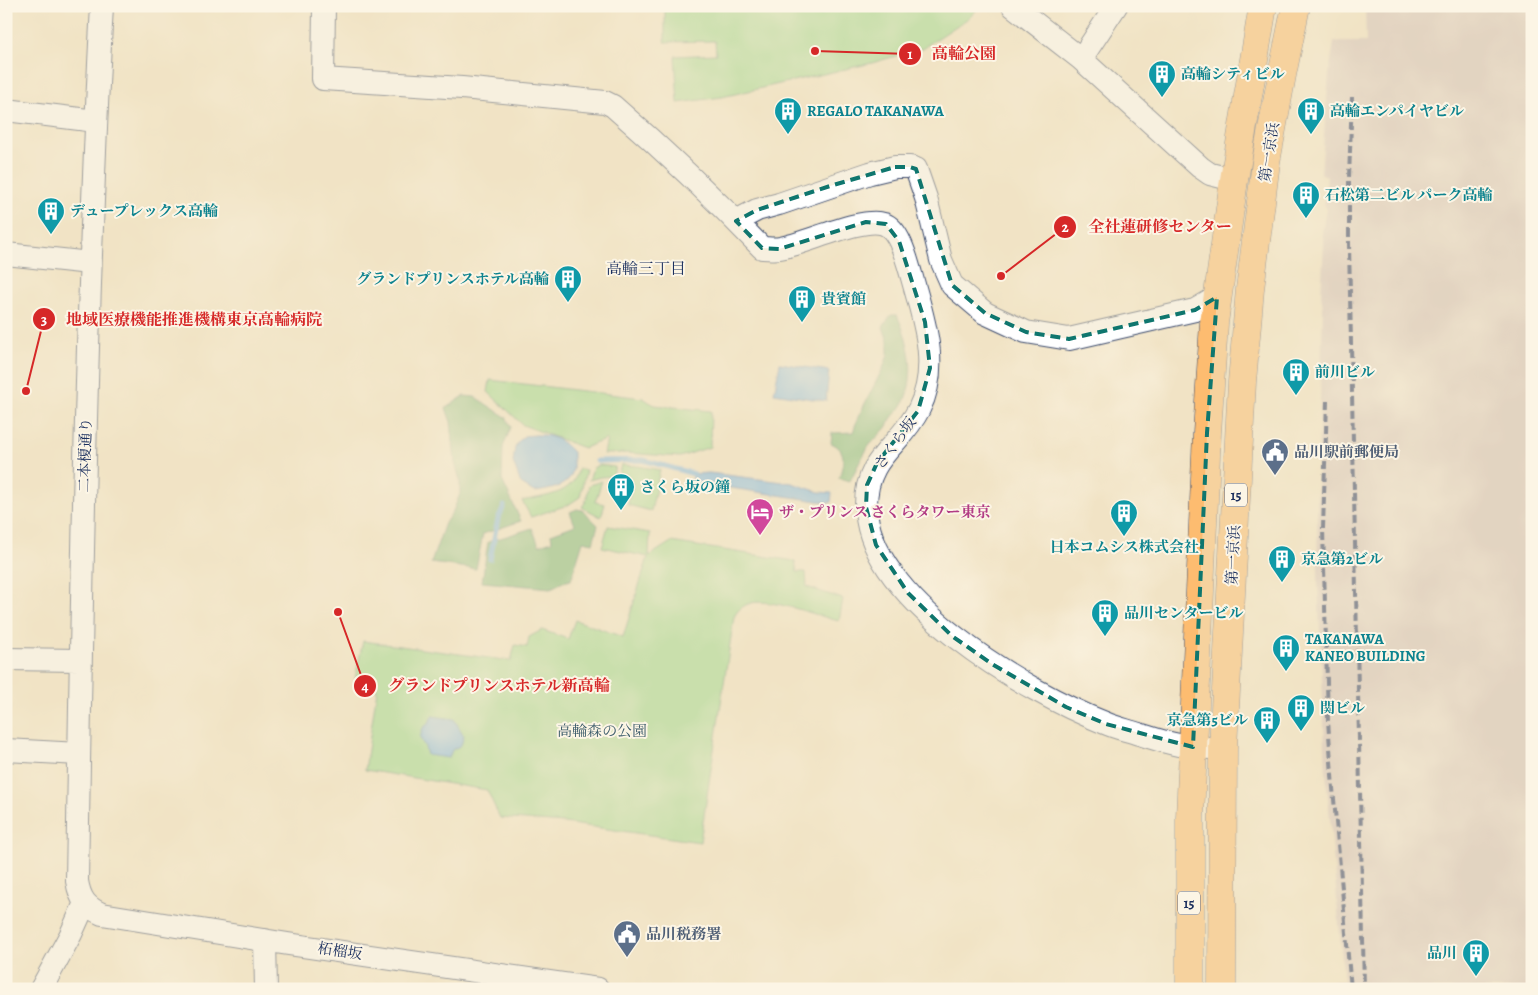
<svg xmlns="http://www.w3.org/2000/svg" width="1538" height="995" viewBox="0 0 1538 995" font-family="Alegreya,'Noto Serif JP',serif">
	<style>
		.industrial { fill: #d1c0bc }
		.green { fill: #99d98e; stroke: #5a8476 }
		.forest { fill: #7ab979; stroke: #4a746c }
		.water { fill: #73b3e7; stroke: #4771a2 }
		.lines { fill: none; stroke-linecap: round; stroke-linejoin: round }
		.stream { stroke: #73b3e7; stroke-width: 5 }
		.minor-casing { stroke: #3b4a6d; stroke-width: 24 }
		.highway-casing { stroke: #3b4a6d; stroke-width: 29 }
		.minor { stroke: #fff; stroke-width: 22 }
		.highway { stroke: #fdbc6f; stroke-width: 28 }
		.rail { stroke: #1b2f5e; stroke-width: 4; stroke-dasharray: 8 4; stroke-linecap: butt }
		.marked { fill: none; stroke: #0f766e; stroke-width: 4; stroke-dasharray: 10 6; stroke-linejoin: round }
		.labels { text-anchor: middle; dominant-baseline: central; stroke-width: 4; stroke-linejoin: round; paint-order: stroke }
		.shield { fill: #fcf5e5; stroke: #5e6a86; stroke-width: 1 }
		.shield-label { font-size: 14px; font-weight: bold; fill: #1b2f5e }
		.culture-label { font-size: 15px; font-weight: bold; fill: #0d838f; stroke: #fcf5e5; text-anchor: start }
		.street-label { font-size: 15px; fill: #1b2f5e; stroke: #fcf5e5 }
		.service-label { font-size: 15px; font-weight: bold; fill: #4e5e75; stroke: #fcf5e5; text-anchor: start }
		.hotel-label { font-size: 15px; font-weight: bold; fill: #b23c85; stroke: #fcf5e5; text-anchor: start }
		.park-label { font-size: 15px; fill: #3a5a6a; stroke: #fcf5e5 }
		.neighbourhood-label { font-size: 16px; fill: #1b2f5e; stroke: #fcf5e5 }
		.leader { fill: none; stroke: #d62828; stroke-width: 2 }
		.callout-dot { fill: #d62828; stroke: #fcf5e5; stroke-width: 2 }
		.mark-label { font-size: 15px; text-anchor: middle; font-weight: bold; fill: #fff }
		.callout-label { font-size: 16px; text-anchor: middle; font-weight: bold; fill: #d62828; stroke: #fcf5e5; stroke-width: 4; stroke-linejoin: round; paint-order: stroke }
	</style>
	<rect width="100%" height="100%" fill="#fcf5e5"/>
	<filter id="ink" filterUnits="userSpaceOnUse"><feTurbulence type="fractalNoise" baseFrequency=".02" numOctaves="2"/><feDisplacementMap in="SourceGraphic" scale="10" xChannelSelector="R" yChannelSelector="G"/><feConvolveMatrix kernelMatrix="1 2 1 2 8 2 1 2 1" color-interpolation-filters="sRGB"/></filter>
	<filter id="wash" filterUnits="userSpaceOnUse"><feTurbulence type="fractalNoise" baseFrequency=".0096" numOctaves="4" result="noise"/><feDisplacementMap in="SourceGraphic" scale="20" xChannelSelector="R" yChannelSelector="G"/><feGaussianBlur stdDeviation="1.12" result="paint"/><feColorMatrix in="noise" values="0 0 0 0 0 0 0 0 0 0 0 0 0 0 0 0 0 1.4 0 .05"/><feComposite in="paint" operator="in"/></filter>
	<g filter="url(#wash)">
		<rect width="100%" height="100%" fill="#f1e3c5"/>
		<path class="industrial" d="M1365 6H1532V989H1303L1302 982 1344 981 1326 773 1318 581 1317 491 1323 307 1321 294 1324 243 1322 232 1326 208 1324 204 1327 177 1321 173 1329 73 1334 42H1366Z"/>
		<path class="green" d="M665 6H980L970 17 923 48 872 63 722 97 678 103 675 56 716 54 715 41 665 42Z
			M490 380 643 398 654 405 711 411 710 447 680 457 628 453 604 454 607 439 584 448 523 425 488 392Z
			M599 465 615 467 613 476 601 477 589 480 593 468Z
			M621 465 637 466 660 470 651 511 628 505 632 485 617 481Z
			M578 469 586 470 580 497 568 505 531 517 522 501C544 496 574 495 578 469Z
			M602 481 595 502 605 504 601 517 582 507 586 501 589 485Z
			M608 526 650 533 649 556 671 542 795 561 797 572H806L807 587 843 599 839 621C818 616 766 596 748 604 741 607 737 611 734 617L700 842 564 823 500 818 487 790 365 770 377 689 355 679 363 641 511 661 515 645 527 647 529 637 542 630 568 639 575 620 623 637 648 557 602 547Z"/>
		<path class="forest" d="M891 315H897C910 343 917 374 903 404 900 410 894 414 891 419 888 424 886 429 882 432 878 437 873 441 869 446 862 457 856 469 850 481L839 478C843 464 848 450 831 443L832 433 853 432 858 417 883 368 888 355V341L883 327Z
			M464 396 475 397 506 417 511 427 503 447 502 480 521 521 483 534 476 569 431 563 445 523 453 511 460 494V480L455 463 451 422 446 408Z
			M577 509 582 510 598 525 593 543 583 541 571 580 563 582 551 588 482 582 488 542 532 528 539 545 552 541 551 534 575 525 570 512Z"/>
		<path class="water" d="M780 363 829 371 826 401 774 393Z
			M536 435C554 435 560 439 573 452 573 457 573 463 573 468 571 487 549 490 534 492L521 484 513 462 515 448 518 442 524 436Z
			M709 473 792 483 819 492 832 493 831 503 691 482 694 474Z
			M432 716 454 719 464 736 461 745 452 750 449 758 427 755 425 747 420 738 423 728 429 723Z"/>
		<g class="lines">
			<path class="stream" d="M597 461 643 460 694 474
				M490 559 498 519 504 506"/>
		</g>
	</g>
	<g filter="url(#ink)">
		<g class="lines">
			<g class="minor-casing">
				<path id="minor" d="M102 6C86 298 82 590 77 881 80 899 86 907 102 914L288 944 598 989
					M324 6 323 79 462 88 605 102 613 106C665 151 714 198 762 248 768 248 774 249 780 248 806 244 862 216 884 224 899 229 907 260 911 274 923 318 941 365 919 409 900 447 866 456 866 505 866 599 1028 693 1105 723 1116 728 1127 730 1139 734 1156 739 1173 745 1191 747 1201 748 1212 748 1223 748
					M1013 6 1081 59 1200 167 1210 174 1234 180
					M1081 59 1116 6
					M6 110 96 121
					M736 221 757 210 779 204 870 173 895 167H910L916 169 926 198 941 260 952 285 985 313 1026 332 1069 339 1195 310 1217 297
					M6 254 90 263
					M6 659 80 660
					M6 750 79 754
					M265 940 266 989
					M41 989 71 934 85 903"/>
			</g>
			<g class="highway-casing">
				<path id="highway" d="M1190 989V817L1207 433 1214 323 1234 180 1263 6
					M1222 989 1223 748 1242 382 1250 289 1266 162 1282 75 1296 6"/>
			</g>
			<use href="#minor" class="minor"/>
			<use href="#highway" class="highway"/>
			<path class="rail" d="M1352 97 1349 177V244L1364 989
				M1327 401 1323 528 1328 721 1333 788 1351 989"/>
		</g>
	</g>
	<path d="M0 0H1538V995H0ZM895 167H910L916 169 952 285 985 313 1026 332 1069 339 1195 310 1217 297 1207 433 1193 747 1106 724 1066 707 992 664 952 636 908 593 876 545 866 507 867 485 877 463 918 411 930 368 925 322 899 241 886 224 866 222 779 249 762 248 736 221 757 210 830 186Z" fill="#f1e3c5" fill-opacity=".55" fill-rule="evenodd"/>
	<path class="marked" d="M895 167H910L916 169 952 285 985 313 1026 332 1069 339 1195 310 1217 297 1207 433 1193 747 1106 724 1066 707 992 664 952 636 908 593 876 545 866 507 867 485 877 463 918 411 930 368 925 322 899 241 886 224 866 222 779 249 762 248 736 221 757 210 830 186Z"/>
	<defs>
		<g id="building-pin" transform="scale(1.4375)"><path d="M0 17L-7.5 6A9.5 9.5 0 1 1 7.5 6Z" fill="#0f9aa8" stroke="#fcf5e5"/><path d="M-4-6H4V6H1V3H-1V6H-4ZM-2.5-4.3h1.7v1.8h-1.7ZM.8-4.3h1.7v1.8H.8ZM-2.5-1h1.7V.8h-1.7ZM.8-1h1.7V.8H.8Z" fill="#fff"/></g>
		<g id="civic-pin" transform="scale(1.4375)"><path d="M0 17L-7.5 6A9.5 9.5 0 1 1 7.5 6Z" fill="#5c6f8a" stroke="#fcf5e5"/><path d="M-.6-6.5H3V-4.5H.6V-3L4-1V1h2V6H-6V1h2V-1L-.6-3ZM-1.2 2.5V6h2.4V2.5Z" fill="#fff"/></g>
		<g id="hotel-pin" transform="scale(1.4375)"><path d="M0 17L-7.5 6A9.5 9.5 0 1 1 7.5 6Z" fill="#d1479c" stroke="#fcf5e5"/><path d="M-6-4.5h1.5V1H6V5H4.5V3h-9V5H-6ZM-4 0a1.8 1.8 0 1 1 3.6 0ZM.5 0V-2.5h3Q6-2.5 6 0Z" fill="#fff"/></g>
	</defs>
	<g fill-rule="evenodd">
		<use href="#building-pin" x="1162" y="74"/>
		<use href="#building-pin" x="788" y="111"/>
		<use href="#building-pin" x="1311" y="111"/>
		<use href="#building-pin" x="1306" y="195"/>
		<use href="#building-pin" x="51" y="211"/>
		<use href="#building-pin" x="568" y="279"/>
		<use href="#building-pin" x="802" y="299"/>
		<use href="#building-pin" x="1296" y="372"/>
		<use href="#civic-pin" x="1275" y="452"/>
		<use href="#building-pin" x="621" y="487"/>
		<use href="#hotel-pin" x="760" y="512"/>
		<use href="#building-pin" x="1124" y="513"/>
		<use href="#building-pin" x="1282" y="559"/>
		<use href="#building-pin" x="1105" y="613"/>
		<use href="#building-pin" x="1286" y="648"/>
		<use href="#building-pin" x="1301" y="708"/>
		<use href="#building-pin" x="1267" y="720"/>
		<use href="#civic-pin" x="627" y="934"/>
		<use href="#building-pin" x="1476" y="953"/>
	</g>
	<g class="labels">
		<g class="shield">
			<rect x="1225" y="483.5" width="22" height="23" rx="4"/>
			<rect x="1178" y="891.5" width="22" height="23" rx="4"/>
		</g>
		<g class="shield-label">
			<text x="1236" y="495">15</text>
			<text x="1189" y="903">15</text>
		</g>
		<g class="culture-label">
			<text x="1181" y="74">高輪シティビル</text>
			<text x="807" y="111">REGALO TAKANAWA</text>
			<text x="1330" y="111">高輪エンパイヤビル</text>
			<text x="1325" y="195">石松第二ビル パーク高輪</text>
			<text x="70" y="211">デュープレックス高輪</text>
			<text x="549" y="279" text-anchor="end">グランドプリンスホテル高輪</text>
			<text x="821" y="299">貴賓館</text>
			<text x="1315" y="372">前川ビル</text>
			<text x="640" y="487">さくら坂の鐘</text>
			<text x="1124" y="547" text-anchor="middle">日本コムシス株式会社</text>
			<text x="1301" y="559">京急第2ビル</text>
			<text x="1124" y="613">品川センタービル</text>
			<text x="1305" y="639">TAKANAWA<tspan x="1305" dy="17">KANEO BUILDING</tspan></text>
			<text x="1320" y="708">関ビル</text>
			<text x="1248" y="720" text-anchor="end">京急第5ビル</text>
			<text x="1457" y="953" text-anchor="end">品川</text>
		</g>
		<g class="street-label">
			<text transform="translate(1269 152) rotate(-81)">第一京浜</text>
			<text transform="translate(895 443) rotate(-54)">さくら坂</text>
			<text transform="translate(85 455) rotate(-88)">二本榎通り</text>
			<text transform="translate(1233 555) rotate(-87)">第一京浜</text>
			<text transform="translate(340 951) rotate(8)">柘榴坂</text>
		</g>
		<g class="service-label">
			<text x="1294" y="452">品川駅前郵便局</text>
			<text x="646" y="934">品川税務署</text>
		</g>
		<g class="hotel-label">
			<text x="779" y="512">ザ・プリンス さくらタワー東京</text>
		</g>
		<g class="park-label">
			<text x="602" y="731">高輪森の公園</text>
		</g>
		<g class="neighbourhood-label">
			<text x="646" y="269">高輪三丁目</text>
		</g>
	</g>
	<path class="leader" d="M815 51L910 54M1001 276L1065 227M26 391L44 319M338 612L365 686"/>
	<g class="callout-dot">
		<circle cx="815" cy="51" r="5"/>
		<circle cx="1001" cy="276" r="5"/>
		<circle cx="26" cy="391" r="5"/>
		<circle cx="338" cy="612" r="5"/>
		<circle cx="910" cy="54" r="12"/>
		<circle cx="1065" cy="227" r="12"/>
		<circle cx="44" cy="319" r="12"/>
		<circle cx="365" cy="686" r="12"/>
	</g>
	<g class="mark-label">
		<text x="910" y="59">1</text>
		<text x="1065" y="232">2</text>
		<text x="44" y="325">3</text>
		<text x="365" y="691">4</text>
	</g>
	<g class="callout-label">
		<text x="964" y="59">高輪公園</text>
		<text x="1160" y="232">全社蓮研修センター</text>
		<text x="194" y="325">地域医療機能推進機構東京高輪病院</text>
		<text x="499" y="691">グランドプリンスホテル新高輪</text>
	</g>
	<rect width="1538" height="995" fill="none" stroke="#fcf5e5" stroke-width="25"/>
</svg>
